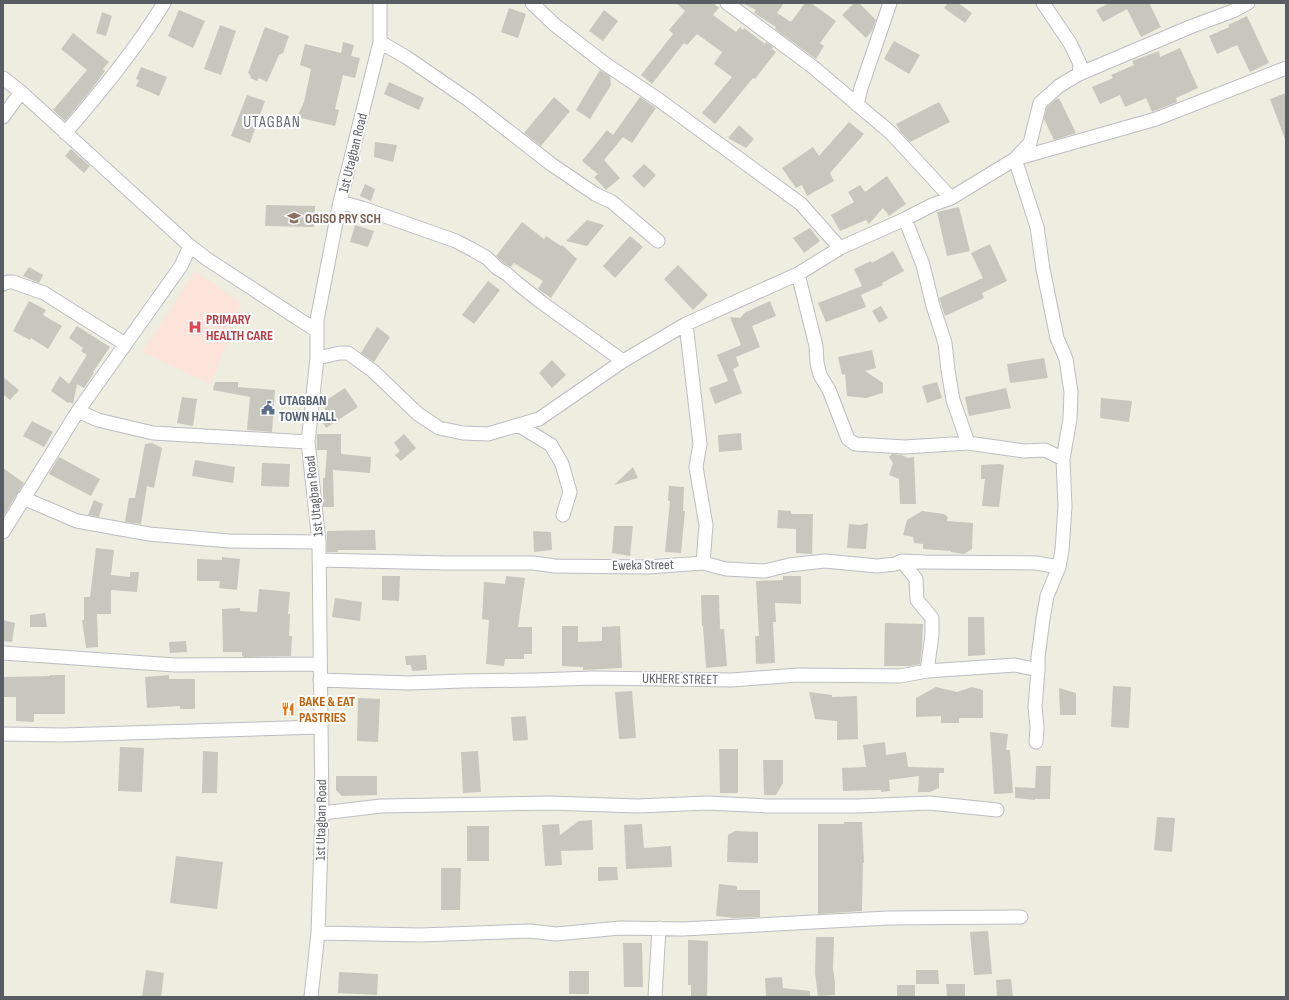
<svg xmlns="http://www.w3.org/2000/svg" width="1289" height="1000" viewBox="0 0 1289 1000" font-family="'Sofia Sans Condensed',sans-serif">
	<style>
		.medical { fill: #fce4db }
		.building { fill: #c8c7be }
		.lines { fill: none; stroke-linecap: round; stroke-linejoin: round }
		.minor-casing { stroke: #bbbdc3; stroke-width: 15 }
		.minor { stroke: #fff; stroke-width: 13 }
		.labels { text-anchor: middle; dominant-baseline: central; stroke-width: 4; stroke-linejoin: round; paint-order: stroke }
		.street-label { font-size: 14px; fill: #595c62; stroke: #fff }
		.education-label { font-size: 14px; font-weight: bold; fill: #785e54; stroke: #fff; text-anchor: start }
		.health-label { font-size: 14px; font-weight: bold; fill: #be3a42; stroke: #fff; text-anchor: start }
		.service-label { font-size: 14px; font-weight: bold; fill: #4e5e75; stroke: #fff; text-anchor: start }
		.food-label { font-size: 14px; font-weight: bold; fill: #c56008; stroke: #fff; text-anchor: start }
		.quarter-label { font-size: 16px; letter-spacing: 1px; fill: #6a6d74; stroke: #fff }
	</style>
	<rect width="100%" height="100%" fill="#edede0"/>
	<path class="medical" d="M195 271 241 303 211 384 142 352Z"/>
	<path class="building" d="M676 3H713L719 8 713 15 736 32 740 27 743 30 744 28 765 44 766 42 773 47 772 49 776 52 755 79 753 78 715 124 702 113 732 77 714 64 722 52 697 34 687 45 684 43 652 84 641 75 673 34 669 30 685 11Z
		M742 3H784L777 13 791 22 805 3H811L836 21 820 43 824 46 816 59 775 29 776 27 754 13 756 10Z
		M854 3H859L876 20 872 31 866 38 842 15Z
		M948 3H958L972 13 965 23 944 8Z
		M1109 3H1149L1161 27 1141 37 1127 9 1103 22 1096 10Z
		M509 8 526 14 518 38 501 32Z
		M179 10 205 21 193 48 168 36Z
		M604 10 618 21 603 41 589 31Z
		M102 12 112 16 106 36 96 33Z
		M1247 16 1269 63 1250 72 1237 45 1217 54 1209 36 1229 27 1228 25Z
		M220 25 236 31 221 75 204 69Z
		M265 27 289 36 283 53 279 55 267 82 259 78 257 81 250 78 251 76 248 73Z
		M73 33 109 62 103 69 105 71 91 90 65 121 53 110 87 70 61 49Z
		M894 41 920 55 909 74 884 59Z
		M343 42 354 45 351 56 360 58 355 78 343 75 335 109 339 110 335 126 297 117 304 102 311 69 300 65 305 44 341 53Z
		M1180 48 1198 88 1176 98 1177 102 1152 112 1146 98 1125 107 1120 95 1100 104 1092 87 1113 78 1111 75 1134 65 1132 61 1159 51 1160 57Z
		M141 67 167 77 159 96 136 86 139 80 136 79Z
		M600 70 610 76 611 85 590 119 576 110Z
		M389 82 424 98 419 110 384 94Z
		M1286 93V138L1285 139 1270 99Z
		M247 95 265 101 250 143 231 136Z
		M554 97 570 111 541 146 524 133Z
		M640 97 656 108 632 143 623 137 604 160 620 178 606 190 594 177 598 174 582 161 607 130 613 135Z
		M1059 98 1076 133 1054 140 1044 119 1047 107 1055 100Z
		M939 102 950 122 910 142 900 131 896 124Z
		M849 122 864 134 830 173 834 181 807 196 802 185 796 188 782 168 813 147 819 156Z
		M739 125 754 139 746 148 728 138Z
		M375 142 397 145 393 162 374 157Z
		M71 149 90 166 84 173 65 156Z
		M644 164 656 175 644 188 632 176Z
		M887 176 906 204 889 216 883 208 869 224 866 220 840 231 831 215 854 202 848 192 860 185 865 192Z
		M365 184 375 189 371 201 360 196Z
		M266 205 315 206 314 227 265 226Z
		M959 207 970 251 947 256 937 212Z
		M587 220 604 225 587 246 566 241Z
		M522 222 544 239 546 236 561 246 562 245 577 259 551 298 538 289 543 281 514 263 511 267 502 262 496 256Z
		M355 225 374 231 368 247 350 242Z
		M810 228 820 241 804 253 793 238Z
		M630 236 643 247 615 278 603 266Z
		M990 244 1007 281 982 293 984 298 945 316 939 298 983 278 971 253Z
		M893 251 904 271 882 283 883 285 861 295 866 307 826 322 818 303 862 286 854 269 871 261 872 263Z
		M678 265 708 295 693 310 664 279Z
		M29 267 43 275 39 283 23 276Z
		M488 281 500 290 474 324 462 315Z
		M29 301 46 310 43 315 62 326 48 349 31 338 30 340 13 331Z
		M770 301 776 316 752 326 760 347 736 357 739 366 733 369 742 393 715 404 709 388 728 381 717 355 741 345 730 317 740 318 746 312Z
		M881 306 888 318 879 323 872 311Z
		M77 326 110 347 93 372 94 373 84 388 77 384 73 404 69 402 68 403 51 391 60 376 69 384 87 355 81 351 83 348 69 338Z
		M377 327 390 337 374 362 361 353Z
		M872 350 876 368 865 371 883 383V393L866 398 847 396 845 374 842 375 838 357Z
		M1044 358 1048 378 1010 383 1007 364Z
		M552 360 566 375 552 388 539 373Z
		M3 377 19 390 10 400 3 394Z
		M215 382H238V387L275 390 272 432 247 430 250 397 213 390Z
		M937 382 942 398 927 403 922 386Z
		M345 388 358 407 326 428 321 419 325 413V401Z
		M1006 388 1011 408 969 416 965 397Z
		M182 397 197 399 193 426 177 423Z
		M1101 398 1132 401 1129 422 1100 418Z
		M32 421 53 432 44 447 23 436Z
		M741 433 742 450 719 452 718 435Z
		M317 434H341V454L371 457 370 473 333 470 334 507H323V478H325L327 450H317Z
		M404 434 416 448 401 461 395 455 400 451 394 443Z
		M152 443 162 448 154 488 147 486 141 524 125 522 129 498H135L145 444Z
		M892 454 902 455 908 458 914 457 916 504H900L899 479 889 475 893 463 889 457Z
		M59 457 100 479 91 496 49 474Z
		M195 460 235 467 233 483 192 476Z
		M262 463 290 464 289 487 261 486Z
		M999 464 1004 465 999 507 982 506 985 479H981V465Z
		M633 467 638 478 614 485Z
		M3 468 24 483 3 517Z
		M669 486 684 487 683 511H685L681 553 665 552 670 501H668Z
		M94 500 103 504 99 517 88 515Z
		M778 510 791 511V514H813L812 554 796 553V529L777 528Z
		M922 511 944 514 948 517 947 521 973 523 972 549 964 554 951 552V551L923 549V544L914 543 913 537 903 535 907 520Z
		M868 523 866 549 847 548 849 524 861 525Z
		M614 526H633L630 556 612 553Z
		M375 530 376 550H338V552H327V531Z
		M533 531 551 532 552 550 534 552Z
		M96 548 114 550 111 575 130 577V572H139L137 592 111 590V614H97L98 647 86 648 82 620H84V597H90Z
		M222 557 240 559 237 590 219 588 220 581H197V559L222 560Z
		M382 576H400L399 601 382 600Z
		M506 576 525 578 518 627H532V654H524V659H505L504 666 486 664 489 620 482 619 484 582 505 584Z
		M783 576H801V604L775 603 776 622H773L775 663 756 664 755 636H759L756 581 783 580Z
		M259 589 290 592 288 614H290L289 636H292L291 656 245 657 242 656V652H223L222 609 240 608V611L257 612Z
		M701 595H719L720 629H724L727 666 706 668 703 626H702Z
		M335 598 362 602 360 621 332 617Z
		M45 613 47 627H30V615Z
		M968 617H984L985 655 968 656Z
		M3 620 15 623 12 642 3 641Z
		M885 623 923 624 922 646 920 664 910 666H884Z
		M562 626H578V642L602 641V627L620 626 622 668 583 670V667L562 666Z
		M186 641 187 652 170 653 169 642Z
		M426 655 427 670 412 671 411 665H406L405 656Z
		M50 675H65V714H34V722L16 721V697H3V677L50 676Z
		M169 675V679H195V709H180V706L147 708 145 677Z
		M1113 686 1131 687 1129 728 1111 727Z
		M936 687 957 692 972 687 983 690V718H959V723H941V716L916 717V698Z
		M1059 688 1076 693V715H1060Z
		M632 691 636 738 619 739 615 692Z
		M809 692 832 695V697L857 696 858 739 837 740V721L815 719Z
		M358 698 380 699 378 742 357 741Z
		M526 716 528 740 513 741 511 717Z
		M990 732 1008 734 1006 750H1010L1013 793 994 794Z
		M885 742 886 755 906 752 908 767 944 768V773H939V788L930 792H918L919 776 889 780 890 791 881 792V790L843 791 842 768 866 767 863 745Z
		M120 747 144 748 142 792 118 791Z
		M719 749H738V793H720Z
		M203 751 218 752 217 793H202Z
		M478 751 481 792 463 793 461 752Z
		M763 760H783V783L776 795H764Z
		M1036 766H1051L1050 799H1035V800L1015 798V787L1035 788Z
		M336 776H377V795L342 796 336 790Z
		M1157 817 1175 818 1172 852 1154 850Z
		M592 820 593 850 561 851 562 865 545 866 542 825 559 824 560 835 579 821Z
		M844 822H862L864 863H863L862 911 818 914V824H844Z
		M642 824 644 848 671 846 672 867 626 869 624 825Z
		M467 826H489V861H467Z
		M735 831 758 832V863L727 862 728 835Z
		M176 856 223 862 217 909 170 903Z
		M598 867H617L618 880 598 881Z
		M441 868H461L460 910H441Z
		M719 884 737 886V890H760V917L734 918 716 916Z
		M988 931 992 974 974 975 970 932Z
		M816 937H834L833 969 835 982V995L818 996 815 974Z
		M688 940 708 941 707 997H691V985H688Z
		M623 943H642L643 987H624Z
		M146 970 164 973 161 997H142Z
		M916 970H938L939 984H916Z
		M569 971H589V994H569Z
		M339 972 378 974 377 995 338 993Z
		M782 977 783 988 810 991V997H766L765 978Z
		M1011 979 1013 997H997L996 980Z
		M946 984H965V997H947Z
		M897 985H915V997H897Z"/>
	<g class="lines">
		<g class="minor-casing">
			<path id="minor" d="M532 3 555 25 604 63 659 100 801 204 840 248
				M727 3 813 67 891 133 951 198
				M1043 3 1070 43 1080 64 1079 74
				M380 42 406 57 470 101 551 164 595 194 612 202 658 241
				M3 78 21 92 190 246 207 259 317 331
				M857 105 861 88 890 3
				M3 117 21 92
				M65 133C101 92 136 49 164 3
				M340 202 362 208 456 241 473 250 487 258 497 268 507 274 517 283 541 302 623 361
				M905 219 923 265 933 306 945 343 948 370 953 400 968 443
				M798 274 816 346 817 363 820 375 829 390 848 439 855 444 905 447 968 443 1024 451 1045 450 1063 459
				M3 284 8 282H13L44 293 125 344
				M686 324 700 444 696 467 706 525 703 563
				M317 358 340 353H348L373 371 418 414 439 428 463 433 488 434 539 419 623 361 686 324 798 274 840 248 905 219 932 205 951 198 1015 159 1156 119 1286 68
				M78 411 98 420 153 433 308 442
				M518 425 551 445 562 464 570 492 563 515
				M23 498 77 521 149 534 229 541 319 542
				M3 532 78 411 181 266 190 246
				M319 560 447 563H533L555 566 648 567 703 563 726 569 765 571 789 565 825 561 877 566 895 564 902 561 924 562 1036 563 1059 567
				M902 561 916 579 917 600 932 618V635L927 671
				M3 653 175 665 320 664
				M320 680 409 683 462 681 536 680 593 678 732 680 798 675 900 676 927 671 1015 665 1038 670
				M3 734 63 735 321 727
				M1036 742 1037 727 1035 707 1038 670V657L1043 619 1047 596 1059 567 1062 550 1065 507 1063 459 1070 419 1071 392 1066 359 1057 338 1043 269 1037 227 1015 159 1030 143 1040 103 1059 86 1079 74 1190 27 1233 11 1248 3
				M322 813 381 806 549 803 638 806 707 803 767 806H857L930 803 997 810
				M318 933 421 935 530 931 556 934 620 928 683 929 888 918 1021 917
				M311 997 318 933 322 813 319 542 308 442 317 358V320L340 202 380 42V3
				M655 997 659 928"/>
		</g>
		<use href="#minor" class="minor"/>
	</g>
	<defs>
		<g id="school-bare" transform="scale(1.08)"><path d="M0-5L7-2L0 1L-7-2ZM-4 1L0 2.5L4 1V4Q0 6-4 4Z" fill="#8d6e63" stroke="#fff" stroke-width="2.5" paint-order="stroke"/></g>
		<g id="hospital-bare" transform="scale(1.08)"><path d="M-5-5h3v3.5h4V-5h3V5h-3V1.5h-4V5h-3Z" fill="#e0444e" stroke="#fff" stroke-width="2.5" paint-order="stroke"/></g>
		<g id="civic-bare" transform="scale(1.08)"><path d="M-.6-6.5H3V-4.5H.6V-3L4-1V1h2V6H-6V1h2V-1L-.6-3ZM-1.2 2.5V6h2.4V2.5Z" fill="#5c6f8a" stroke="#fff" stroke-width="2.5" paint-order="stroke"/></g>
		<g id="restaurant-bare" transform="scale(1.08)"><path d="M-5-6h1v4h1v-4h1v4h1v-4h1v5L-1.5 .5V6h-2V.5L-5-1ZM5-6V6H3V1.5H1.5Q1.5-4 5-6Z" fill="#e8710a" stroke="#fff" stroke-width="2.5" paint-order="stroke"/></g>
	</defs>
	<g fill-rule="evenodd">
		<use href="#school-bare" x="294" y="218"/>
		<use href="#hospital-bare" x="195" y="327"/>
		<use href="#civic-bare" x="268" y="408"/>
		<use href="#restaurant-bare" x="288" y="709"/>
	</g>
	<g class="labels">
		<g class="street-label">
			<text transform="translate(353 153) rotate(-76)">1st Utagban Road</text>
			<text transform="translate(314 496) rotate(-96)">1st Utagban Road</text>
			<text transform="translate(643 565) rotate(-1)">Eweka Street</text>
			<text transform="translate(680 679) rotate(1)">UKHERE STREET</text>
			<text transform="translate(321 820) rotate(-89)">1st Utagban Road</text>
		</g>
		<g class="education-label">
			<text x="305" y="218">OGISO PRY SCH</text>
		</g>
		<g class="health-label">
			<text x="206" y="319">PRIMARY<tspan x="206" dy="16">HEALTH CARE</tspan></text>
		</g>
		<g class="service-label">
			<text x="279" y="400">UTAGBAN<tspan x="279" dy="16">TOWN HALL</tspan></text>
		</g>
		<g class="food-label">
			<text x="299" y="701">BAKE &amp; EAT<tspan x="299" dy="16">PASTRIES</tspan></text>
		</g>
		<g class="quarter-label">
			<text x="272" y="122">UTAGBAN</text>
		</g>
	</g>
	<rect width="1289" height="1000" fill="none" stroke="#595c62" stroke-width="8"/>
</svg>
